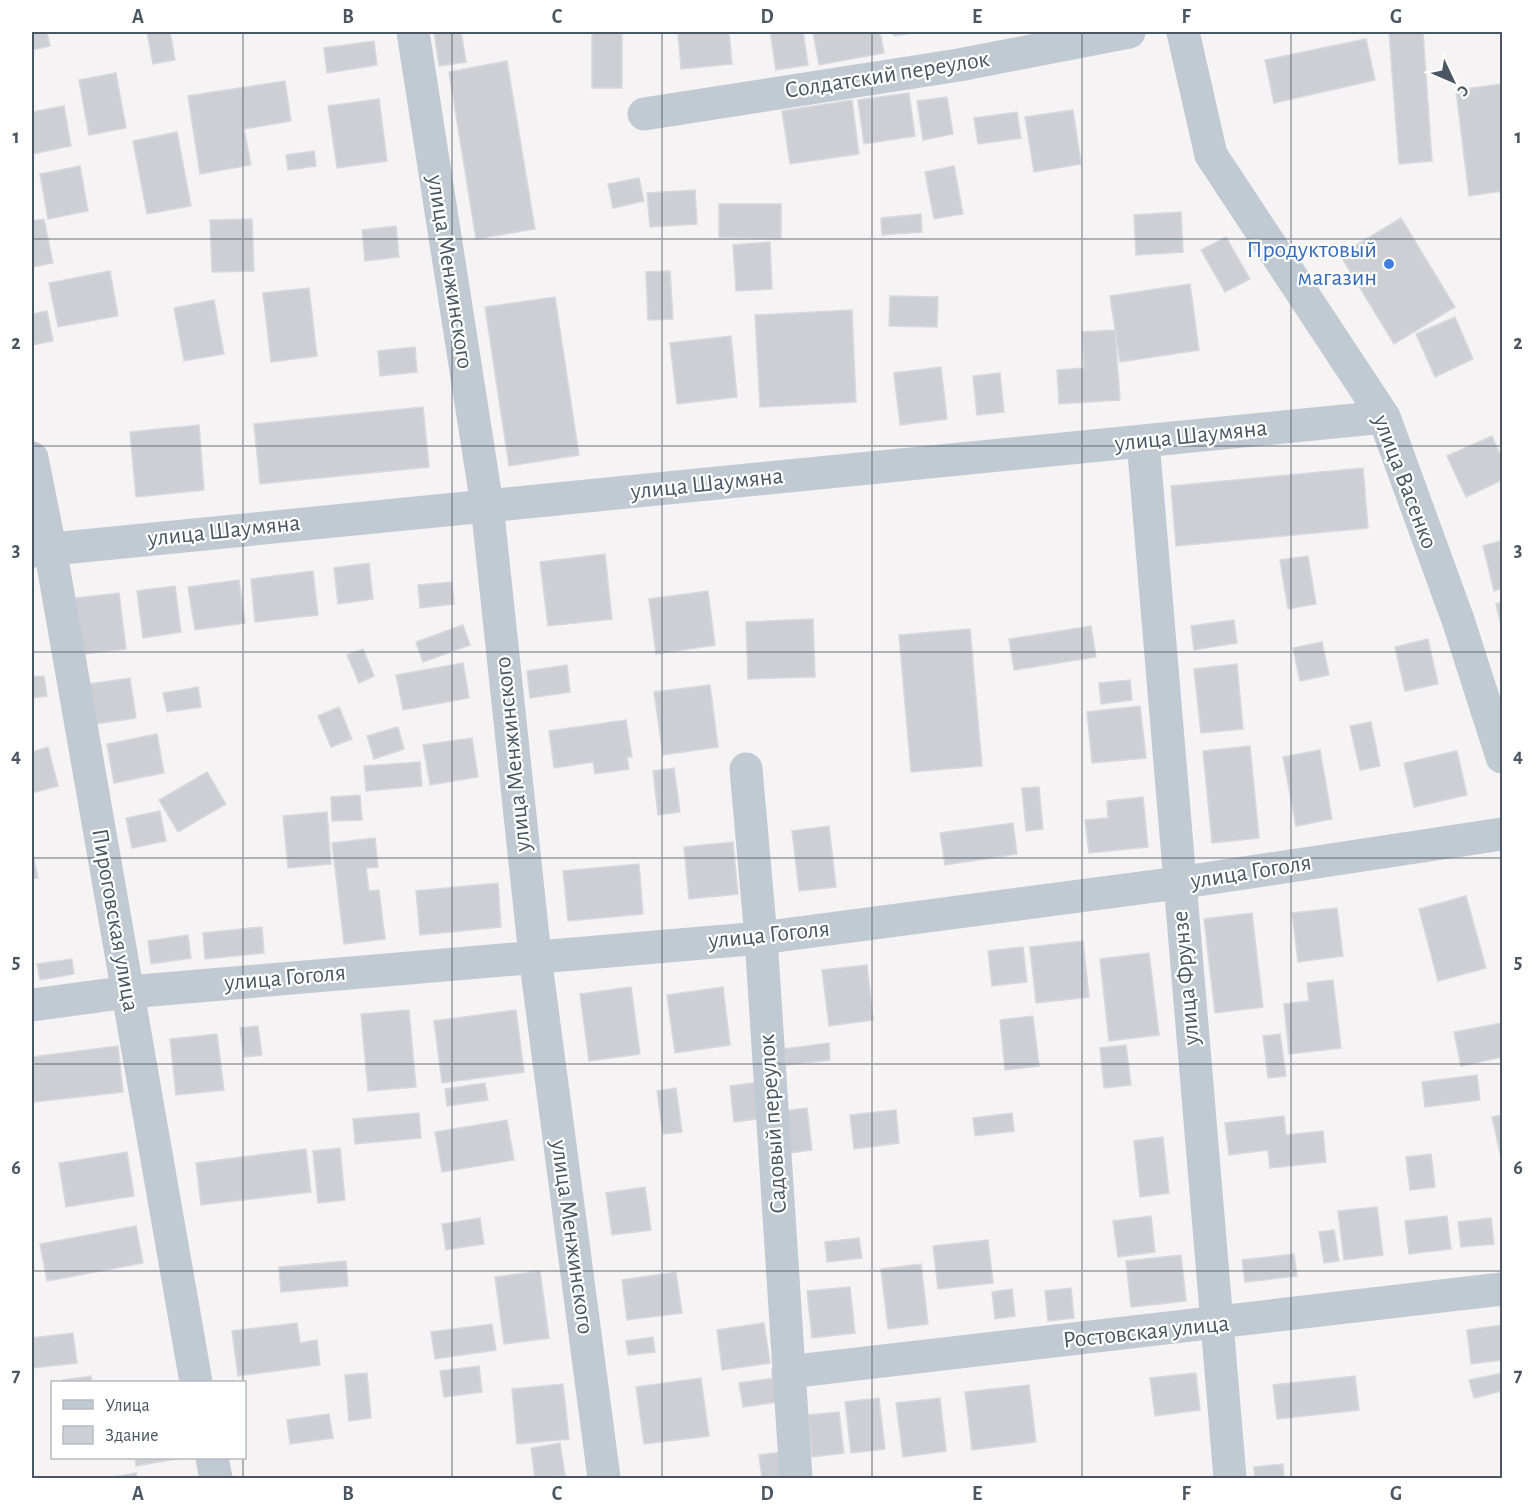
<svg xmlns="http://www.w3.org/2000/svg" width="1534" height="1510" viewBox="0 0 1534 1510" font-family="'Alegreya Sans',sans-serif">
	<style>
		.building { fill: #cdcfd5; stroke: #d7d9de; stroke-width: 1.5 }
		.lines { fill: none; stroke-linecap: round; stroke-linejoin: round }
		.minor { stroke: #c1cad2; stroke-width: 33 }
		.grid { fill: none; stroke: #4a5661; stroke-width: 1.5; stroke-opacity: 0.55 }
		.shop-dot { fill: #3f7fe0; stroke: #fff; stroke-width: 2 }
		.labels { text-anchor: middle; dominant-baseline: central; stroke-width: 4.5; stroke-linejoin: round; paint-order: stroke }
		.street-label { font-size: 24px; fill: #4a5661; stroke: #fff }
		.shop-label { font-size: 24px; fill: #366cbe; stroke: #fff; text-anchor: end }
		.neatline { fill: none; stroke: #4a5661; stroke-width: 2 }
		.grid-label { font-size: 20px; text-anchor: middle; font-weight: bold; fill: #4a5661 }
	</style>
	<rect width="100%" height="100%" fill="#f5f3f3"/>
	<path class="building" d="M32 32H47L50 46 32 50Z
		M147 32H170L175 60 153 64Z
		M434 32H461L466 62 439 66Z
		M592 32H622V88H592Z
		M699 32H729L732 64 681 69 678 33Z
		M770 32H803L808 65 776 70Z
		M813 32H880L884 53 819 65Z
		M893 32H919L894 36Z
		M1389 32H1423L1432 161 1399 164Z
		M1366 39 1375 80 1274 103 1265 60Z
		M374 41 377 65 327 73 324 48Z
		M507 61 535 229 476 239 449 72Z
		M116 73 126 128 89 135 79 80Z
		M285 81 291 121 244 129 251 165 200 174 188 96Z
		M1502 84V191L1469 196 1456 90Z
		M909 93 915 136 864 144 858 100Z
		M947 97 953 134 923 140 917 101Z
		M379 99 387 161 337 168 328 106Z
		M852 100 859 154 790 164 782 111Z
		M64 106 71 146 32 154V112Z
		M1073 110 1081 164 1034 172 1025 117Z
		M1017 112 1021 138 978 144 974 118Z
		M177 132 191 206 147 214 133 141Z
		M314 151 316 166 288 170 286 155Z
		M80 166 88 211 48 219 40 174Z
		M954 166 963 214 934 219 925 172Z
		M639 178 644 201 613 208 608 184Z
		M695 190 697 224 650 227 647 193Z
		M719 204H781V238L719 237Z
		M1181 212 1183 252 1136 255 1134 215Z
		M921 214 922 232 882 235 881 218Z
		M1401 218 1455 307 1394 344 1340 255Z
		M44 219 53 263 32 267V221Z
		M252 219 254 271 212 272 210 220Z
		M396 226 399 257 365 261 362 230Z
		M1226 237 1250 279 1225 292 1201 250Z
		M770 242 772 289 736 291 733 245Z
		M110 271 118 316 58 327 49 283Z
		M670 271 673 319 648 320 646 272Z
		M1190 284 1199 350 1120 362 1110 296Z
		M309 288 317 356 271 362 263 293Z
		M890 296 938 297 937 327 889 326Z
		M555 297 579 455 509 466 485 307Z
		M214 300 224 354 184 361 174 308Z
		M852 310 856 402 760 407 755 315Z
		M47 311 53 341 32 345V314Z
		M1455 317 1473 359 1435 377 1416 334Z
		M1115 330 1120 400 1059 404 1057 370 1084 368 1082 332Z
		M731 336 737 397 677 404 670 343Z
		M415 347 417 372 380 376 378 351Z
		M941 367 947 419 900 425 894 373Z
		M1000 373 1004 412 977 415 973 376Z
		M423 407 429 467 260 484 254 424Z
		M199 425 204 490 136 497 130 432Z
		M1492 436 1502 459V480L1466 497 1447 456Z
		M1363 468 1368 528 1176 546 1171 486Z
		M1500 541 1502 588 1494 591 1483 546Z
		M605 554 612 619 548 626 540 562Z
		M1308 556 1316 604 1288 609 1280 560Z
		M369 563 373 599 338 604 334 568Z
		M313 571 318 615 255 622 251 579Z
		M239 580 245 623 195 630 188 587Z
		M452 582 454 604 420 608 418 585Z
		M175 586 181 632 143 638 137 591Z
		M708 591 715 645 656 654 649 599Z
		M119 593 126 649 76 655 69 599Z
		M1502 602V629L1496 604Z
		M813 619 815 677 748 679 746 622Z
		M1234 620 1237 643 1194 650 1191 626Z
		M463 625 470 645 423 662 416 642Z
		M1091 626 1096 657 1014 670 1009 639Z
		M970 629 982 766 911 772 899 635Z
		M1428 639 1438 684 1405 691 1395 647Z
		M1322 642 1329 675 1300 681 1293 648Z
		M363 649 374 676 359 683 347 655Z
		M463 663 469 698 403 710 396 675Z
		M1237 664 1243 729 1201 733 1194 669Z
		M567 665 570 692 530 698 527 671Z
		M44 676 47 696 32 698V677Z
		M130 678 136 718 96 724 90 684Z
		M1130 680 1132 700 1101 704 1099 683Z
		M710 685 718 747 663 755 654 692Z
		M198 687 201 707 167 712 163 693Z
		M1140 706 1146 758 1092 763 1087 712Z
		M339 707 352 739 331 747 318 716Z
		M626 720 632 757H627L629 769 595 774 593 762 554 768 549 731Z
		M1371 722 1380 766 1360 770 1350 726Z
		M398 727 404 749 374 759 367 736Z
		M157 734 164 773 114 783 107 744Z
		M472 738 478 777 430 785 423 745Z
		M1250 746 1259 838 1212 843 1203 751Z
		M48 747 58 786 32 793V752Z
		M1320 750 1332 819 1296 826 1283 757Z
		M1457 751 1467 795 1414 807 1404 763Z
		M420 762 422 786 366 791 364 766Z
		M674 768 680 812 658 815 653 771Z
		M207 772 226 804 178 832 159 800Z
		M1039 787 1043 829 1026 831 1022 788Z
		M360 795 362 820 332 821 331 797Z
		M1143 797 1148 847 1089 853 1085 820 1108 818 1107 801Z
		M160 811 166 841 132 848 126 818Z
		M327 812 331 864 288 868 283 816Z
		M1013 823 1017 854 945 865 940 833Z
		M829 826 836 887 799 891 792 831Z
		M375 838 378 867 366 868 369 891 379 890 385 939 344 944 332 843Z
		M733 842 738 894 689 899 684 847Z
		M32 850 38 878 32 879Z
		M639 864 643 914 568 921 563 871Z
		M498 883 501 927 420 935 416 891Z
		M1466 896 1486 968 1438 981 1419 909Z
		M1337 908 1343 956 1298 962 1292 913Z
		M1252 913 1263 1007 1215 1013 1204 919Z
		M262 927 264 953 205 959 203 933Z
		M188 935 191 958 151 964 148 941Z
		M1083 941 1089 997 1036 1003 1030 947Z
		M1023 947 1027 982 992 986 988 951Z
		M1149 953 1159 1035 1109 1041 1100 959Z
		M72 959 74 974 40 980 37 964Z
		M867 965 873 1020 829 1026 822 970Z
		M1333 980 1341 1048 1289 1054 1284 1004 1309 1001 1307 983Z
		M631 987 640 1054 589 1061 580 994Z
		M723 987 730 1045 675 1053 667 995Z
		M409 1010 416 1087 368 1091 361 1014Z
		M516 1010 524 1072 442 1083 434 1021Z
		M1033 1016 1039 1066 1005 1070 1000 1020Z
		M1502 1023V1057L1461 1066 1454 1032Z
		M258 1026 262 1055 244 1057 240 1028Z
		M217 1034 224 1090 176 1095 170 1039Z
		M1280 1034 1286 1076 1268 1078 1263 1036Z
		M829 1043 830 1060 786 1065 784 1049Z
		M1126 1045 1131 1085 1104 1088 1100 1048Z
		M118 1046 123 1092 34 1102 32 1057Z
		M1477 1075 1480 1100 1425 1107 1422 1082Z
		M760 1082 765 1118 734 1122 730 1086Z
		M485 1083 488 1100 447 1106 445 1089Z
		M676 1088 682 1132 663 1134 657 1091Z
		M807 1108 812 1150 790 1153 785 1111Z
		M896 1110 899 1143 854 1149 850 1115Z
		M419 1113 421 1138 355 1144 353 1119Z
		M1012 1113 1014 1131 975 1136 973 1118Z
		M1502 1115V1157H1501L1492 1117Z
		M1284 1116 1286 1135 1323 1131 1326 1162 1270 1168 1268 1150 1229 1155 1225 1123Z
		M507 1120 514 1160 442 1172 435 1132Z
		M1163 1137 1169 1193 1140 1197 1134 1141Z
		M340 1148 345 1200 318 1203 313 1151Z
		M306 1149 311 1192 201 1205 196 1163Z
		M127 1152 134 1196 66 1207 59 1163Z
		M1431 1154 1435 1187 1410 1190 1406 1157Z
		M645 1187 651 1230 612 1235 606 1193Z
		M1377 1207 1383 1255 1344 1260 1338 1211Z
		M1151 1216 1155 1252 1118 1257 1113 1221Z
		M1447 1216 1451 1249 1409 1254 1405 1221Z
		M480 1218 484 1244 446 1250 442 1224Z
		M1491 1218 1494 1244 1461 1247 1458 1222Z
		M136 1226 143 1263 47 1281 40 1244Z
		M1334 1230 1339 1261 1324 1263 1319 1232Z
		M859 1238 862 1258 827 1262 825 1242Z
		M988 1240 993 1283 938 1289 933 1246Z
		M1294 1254 1297 1276 1245 1282 1242 1260Z
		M1181 1255 1186 1301 1131 1307 1126 1261Z
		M346 1261 348 1286 281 1292 279 1267Z
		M921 1264 928 1324 888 1329 881 1269Z
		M540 1271 549 1338 504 1344 495 1277Z
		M676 1272 682 1313 627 1320 622 1280Z
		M850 1287 855 1333 812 1338 807 1291Z
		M1071 1288 1074 1318 1048 1321 1045 1291Z
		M1012 1289 1015 1316 995 1319 992 1292Z
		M297 1323 300 1343 317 1340 320 1365 238 1376 232 1331Z
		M764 1323 770 1363 722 1370 717 1330Z
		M492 1324 496 1350 435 1359 431 1332Z
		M1502 1325V1360L1471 1364 1467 1330Z
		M73 1333 77 1363 32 1368V1338Z
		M653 1337 655 1352 628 1355 626 1341Z
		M479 1366 482 1392 444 1397 440 1371Z
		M367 1373 371 1418 349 1421 345 1375Z
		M1196 1373 1200 1410 1155 1416 1150 1378Z
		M1502 1373V1391L1474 1398 1469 1380Z
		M91 1376 92 1382H64L63 1380Z
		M1355 1376 1359 1410 1277 1419 1273 1385Z
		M781 1377 784 1401 743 1407 739 1383Z
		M701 1378 709 1436 644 1444 636 1387Z
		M563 1384 569 1439 517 1444 512 1389Z
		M1029 1385 1036 1442 972 1450 965 1392Z
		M879 1398 885 1449 851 1453 845 1402Z
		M940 1398 946 1451 903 1457 896 1403Z
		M839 1412 844 1453 812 1457 808 1415Z
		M329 1414 333 1438 290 1444 287 1420Z
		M560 1443 565 1475 535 1478 531 1448Z
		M783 1452 787 1478H762L759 1455Z
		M135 1458H182L136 1466Z
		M1283 1464 1284 1478H1255L1254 1467Z
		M136 1473 137 1478H108Z"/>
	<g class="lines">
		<path class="minor" d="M413 32 487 505 535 956 604 1478
			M1183 32 1211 155 1384 417 1458 620 1502 757
			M644 114 959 65 1129 32
			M1143 441 1230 1478
			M32 458 50 548 196 1382
			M32 551 1384 417
			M746 769 761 938 796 1478
			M32 1005 128 992 761 938 1178 883 1502 834
			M788 1372 1502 1289
			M212 1458 216 1478"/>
	</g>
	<path class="grid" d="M243 32V1382M452 32V1478M662 32V1478M872 32V1478M1082 32V1478M1291 32V1478M32 239H1502M32 446H1502M32 652H1502M32 858H1502M32 1064H1502M32 1271H1502M243 1458V1478"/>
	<circle class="shop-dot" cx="1389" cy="264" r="6"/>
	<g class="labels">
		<g class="street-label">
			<text transform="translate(887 75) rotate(-9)">Солдатский переулок</text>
			<text transform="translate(450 272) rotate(81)">улица Менжинского</text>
			<text transform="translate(1191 436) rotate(-6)">улица Шаумяна</text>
			<text transform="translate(1405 482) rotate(69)">улица Васенко</text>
			<text transform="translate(707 484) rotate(-6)">улица Шаумяна</text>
			<text transform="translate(224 531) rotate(-6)">улица Шаумяна</text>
			<text transform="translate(513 754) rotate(-96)">улица Менжинского</text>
			<text transform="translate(1251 872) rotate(-9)">улица Гоголя</text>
			<text transform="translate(115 920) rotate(80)">Пироговская улица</text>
			<text transform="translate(769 935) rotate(-6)">улица Гоголя</text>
			<text transform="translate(285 978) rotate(-5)">улица Гоголя</text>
			<text transform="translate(1186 978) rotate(-95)">улица Фрунзе</text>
			<text transform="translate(773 1124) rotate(-94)">Садовый переулок</text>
			<text transform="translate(572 1237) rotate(82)">улица Менжинского</text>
			<text transform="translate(1146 1332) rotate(-6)">Ростовская улица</text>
		</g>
		<g class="shop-label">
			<text x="1377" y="250">Продуктовый<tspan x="1377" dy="28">магазин</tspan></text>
		</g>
	</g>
	<rect width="1534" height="1510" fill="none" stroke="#ffffff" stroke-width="66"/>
	<rect x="51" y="1381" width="195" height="78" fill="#ffffff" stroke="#b7bbc0" stroke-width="1.5"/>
	<rect x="63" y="1400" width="30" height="9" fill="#c1cad2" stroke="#b7bbc0" stroke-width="1.5"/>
	<text x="105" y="1411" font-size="18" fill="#4a5661">Улица</text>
	<rect x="63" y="1426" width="30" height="18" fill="#cdcfd5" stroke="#b7bbc0" stroke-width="1.5"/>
	<text x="105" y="1441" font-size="18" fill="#4a5661">Здание</text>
	<g transform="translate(1453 81) rotate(134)" stroke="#ffffff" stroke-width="4.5" paint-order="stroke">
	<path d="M0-4.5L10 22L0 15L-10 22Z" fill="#4a5661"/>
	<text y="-9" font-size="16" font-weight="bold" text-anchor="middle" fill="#4a5661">С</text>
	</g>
	<rect x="33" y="33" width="1468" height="1444" class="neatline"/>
	<g class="grid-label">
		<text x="138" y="23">A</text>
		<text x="348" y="23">B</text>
		<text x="557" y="23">C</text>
		<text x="767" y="23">D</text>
		<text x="977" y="23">E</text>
		<text x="1186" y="23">F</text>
		<text x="1396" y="23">G</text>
		<text x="16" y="143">1</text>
		<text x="1518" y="143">1</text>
		<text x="16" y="349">2</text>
		<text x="1518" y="349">2</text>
		<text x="16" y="556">3</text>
		<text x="1518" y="556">3</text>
		<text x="16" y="762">4</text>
		<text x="1518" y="762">4</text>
		<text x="16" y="968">5</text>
		<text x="1518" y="968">5</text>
		<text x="16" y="1174">6</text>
		<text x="1518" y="1174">6</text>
		<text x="16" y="1381">7</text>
		<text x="1518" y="1381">7</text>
		<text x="138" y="1500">A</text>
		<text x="348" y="1500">B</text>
		<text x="557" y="1500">C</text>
		<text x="767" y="1500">D</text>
		<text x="977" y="1500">E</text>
		<text x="1186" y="1500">F</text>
		<text x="1396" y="1500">G</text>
	</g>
</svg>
